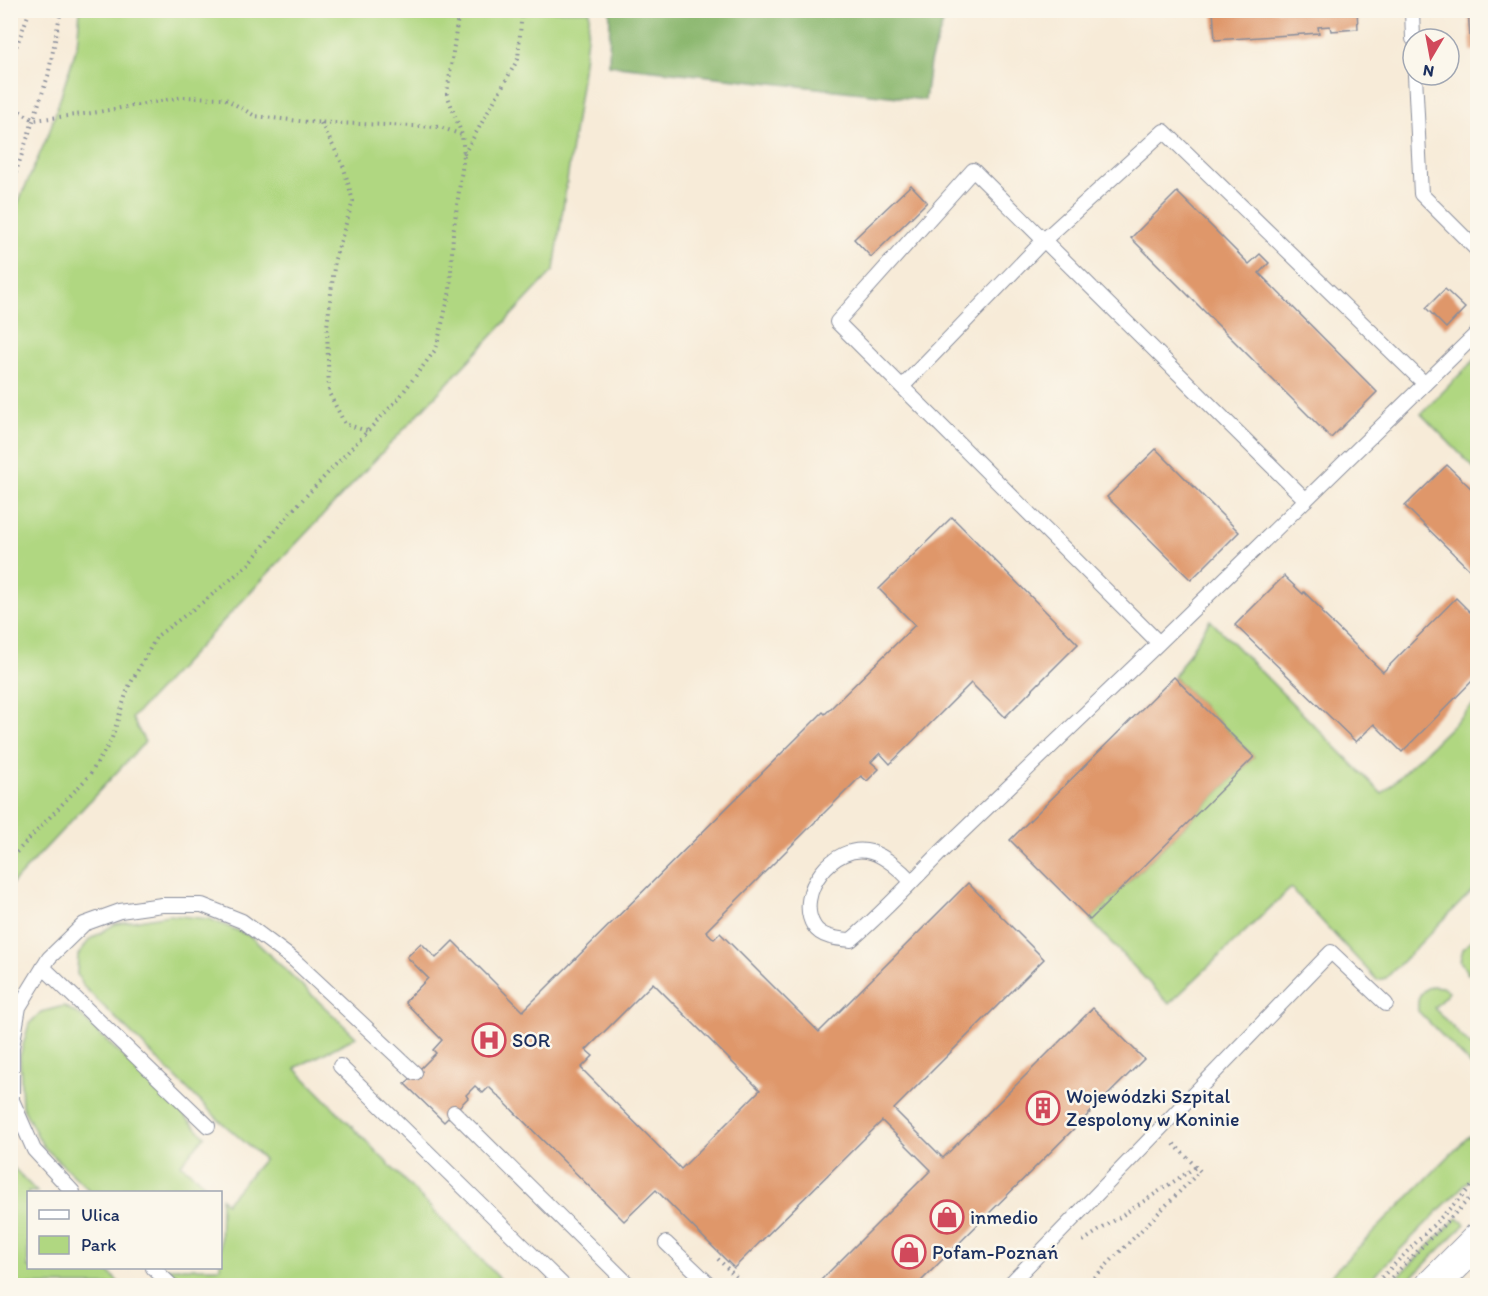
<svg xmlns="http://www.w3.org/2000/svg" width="1488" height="1296" viewBox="0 0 1488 1296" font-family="Itim,sans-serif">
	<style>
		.green { fill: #b0d781; stroke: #668370; stroke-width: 1.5 }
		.forest { fill: #8cb86f; stroke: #547466; stroke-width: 1.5 }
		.building { fill: #df976a; fill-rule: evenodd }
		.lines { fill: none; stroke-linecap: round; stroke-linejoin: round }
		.lane-casing { stroke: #898d9b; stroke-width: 16 }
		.secondary-casing { stroke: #898d9b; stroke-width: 35 }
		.path { stroke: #898d9b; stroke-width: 4; stroke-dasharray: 1.5 4.5; stroke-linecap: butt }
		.lane { stroke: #fff; stroke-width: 14 }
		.secondary { stroke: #fff; stroke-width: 33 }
		.labels { text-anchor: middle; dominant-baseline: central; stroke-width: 5; stroke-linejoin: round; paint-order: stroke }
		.poi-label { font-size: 20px; fill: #1b2f5e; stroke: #fbf7ec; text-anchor: start }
	</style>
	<rect width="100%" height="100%" fill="#fbf7ec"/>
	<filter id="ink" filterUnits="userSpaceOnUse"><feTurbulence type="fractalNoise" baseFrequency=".0167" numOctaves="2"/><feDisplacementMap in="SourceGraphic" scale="12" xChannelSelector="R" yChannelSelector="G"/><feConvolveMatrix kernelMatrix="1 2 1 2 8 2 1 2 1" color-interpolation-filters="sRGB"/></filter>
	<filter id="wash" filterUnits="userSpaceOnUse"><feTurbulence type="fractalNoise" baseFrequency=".008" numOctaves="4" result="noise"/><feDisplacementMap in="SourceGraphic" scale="24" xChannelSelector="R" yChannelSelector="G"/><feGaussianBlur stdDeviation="1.35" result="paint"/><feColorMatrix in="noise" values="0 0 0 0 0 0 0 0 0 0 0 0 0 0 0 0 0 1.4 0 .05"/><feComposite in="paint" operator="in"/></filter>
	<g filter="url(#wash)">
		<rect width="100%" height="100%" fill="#f7ebd8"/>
		<path class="green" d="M80 11H590L582 78 554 270 132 718 145 742 11 885V219L49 133 77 46Z
			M1477 357V471L1421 414Z
			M1210 620 1382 794 1477 701V886L1386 978 1377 980 1291 888 1169 1004 1090 920 1254 757 1174 677Z
			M169 915 210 919 250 936 356 1037 295 1068 506 1285H185L167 1268H220L221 1198 226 1203 264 1159 219 1120 84 987 77 974 78 955 90 939 115 924Z
			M1477 933V965L1468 974 1460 961 1463 949Z
			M1431 986 1442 987 1449 992 1434 1008 1477 1052V1075L1470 1064 1418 1011C1417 998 1419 992 1431 986Z
			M64 1006 81 1016 205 1136 181 1164 214 1192H91L43 1146 22 1106 20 1056 29 1024 41 1012Z
			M1469 1136 1477 1143V1172L1365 1285H1321Z
			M10 1164 37 1192H28V1268H105L121 1285H11Z
			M1458 1217 1465 1224 1404 1285H1390Z"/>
		<path class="forest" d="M610 11V10L947 11 930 62 925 100 609 65Z"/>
		<g id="blocks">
			<path class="building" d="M1213 10H1357L1358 29 1331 31 1330 26 1318 27 1319 33 1215 40Z
				M1468 10H1478V51H1471Z
				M911 185 927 202 871 257 854 239Z
				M1177 192 1249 264 1260 254 1269 263 1259 273 1377 392 1331 438 1131 238Z
				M1445 289 1465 308 1446 328 1426 308Z
				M1156 449 1239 532 1191 580 1107 497Z
				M1447 465 1478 495V578L1405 506Z
				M952 517 1078 644 1005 717 971 683 890 764 880 753 871 762 879 769 867 781 861 776 706 931 714 939 720 933 819 1032 968 883 1044 959 894 1109 943 1158 1093 1008 1144 1059 916 1286H815L931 1170 882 1121 734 1268 656 1190 624 1221 489 1087 483 1093 475 1086 466 1095 468 1098 444 1122 405 1084 436 1053 433 1050 442 1040 405 1002 428 978 407 957 421 943 436 958 453 941 523 1011 823 712 825 714 915 625 879 589ZM653 983 760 1090 681 1169 581 1068 593 1056 586 1050Z
				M1284 576 1303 594 1304 592 1323 611 1322 613 1383 672 1456 598 1478 620V675L1402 752 1374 724 1356 742 1235 625Z
				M1174 677 1254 757 1090 920 1010 840Z"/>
		</g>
	</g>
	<g filter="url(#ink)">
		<use href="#blocks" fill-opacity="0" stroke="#898d9b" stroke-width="1.5"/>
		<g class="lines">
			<g class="lane-casing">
				<path id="lane" d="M1412 10 1413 39
					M1415 75 1421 194 1478 251
					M902 387 1044 240 1164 131 1425 384
					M1159 643 837 322 973 170 1306 500
					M911 881C902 871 885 856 871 852 834 841 794 894 814 926 821 938 839 939 851 940 884 912 913 880 944 849L1159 643 1478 332
					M43 967 208 1126
					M340 1066 564 1286
					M454 1112 630 1286
					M73 1192 34 1150 12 1100V1047L19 1007 49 958 84 924 120 911 162 905H202L242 921 294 960 415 1073
					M666 1243 711 1286
					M153 1268 172 1286
					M1008 1286 1331 952 1386 1004"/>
			</g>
			<g class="secondary-casing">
				<path id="secondary" d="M1432 1286 1478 1240"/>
			</g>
			<path class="path" d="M459 10 447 94 462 135
				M10 63 30 10
				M10 105 34 120 92 113 183 97 224 98 255 116 308 122 440 127 462 135 464 155 453 234 450 291 436 349 398 399 290 513 249 564 207 599 157 636 128 688 111 741 89 776 10 859
				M321 123 343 165 353 201 335 259 327 327 329 393 345 424 367 431
				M464 154 518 59 522 10
				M10 190 48 76 61 10
				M1471 1196 1478 1202
				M1083 1241 1196 1167
				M718 1259 745 1286
				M779 1286H800
				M1086 1286 1200 1171 1174 1144
				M1373 1286 1478 1180
				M1383 1286 1478 1190"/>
			<use href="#lane" class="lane"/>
			<use href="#secondary" class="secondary"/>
		</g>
	</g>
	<defs>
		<g id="hospital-ring" transform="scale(1.725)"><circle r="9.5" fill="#fbf7ec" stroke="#d1495b" stroke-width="1.5"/><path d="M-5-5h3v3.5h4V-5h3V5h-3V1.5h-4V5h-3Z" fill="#d1495b"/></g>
		<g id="building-ring" transform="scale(1.725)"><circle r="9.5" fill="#fbf7ec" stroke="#d1495b" stroke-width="1.5"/><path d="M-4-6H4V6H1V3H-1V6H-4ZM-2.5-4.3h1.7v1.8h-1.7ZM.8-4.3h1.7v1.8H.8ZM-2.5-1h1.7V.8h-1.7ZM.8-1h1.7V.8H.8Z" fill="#d1495b"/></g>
		<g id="shop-ring" transform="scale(1.725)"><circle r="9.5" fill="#fbf7ec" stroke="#d1495b" stroke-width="1.5"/><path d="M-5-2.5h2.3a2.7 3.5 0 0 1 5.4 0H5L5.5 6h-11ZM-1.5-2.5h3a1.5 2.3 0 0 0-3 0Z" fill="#d1495b"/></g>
	</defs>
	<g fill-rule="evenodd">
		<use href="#hospital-ring" x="489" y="1040"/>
		<use href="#building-ring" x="1043" y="1108"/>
		<use href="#shop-ring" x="947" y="1217"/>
		<use href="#shop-ring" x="909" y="1252"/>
	</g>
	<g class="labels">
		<g class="poi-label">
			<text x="512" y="1040">SOR</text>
			<text x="1066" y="1096">Wojewódzki Szpital<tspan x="1066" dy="23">Zespolony w Koninie</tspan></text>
			<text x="970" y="1217">inmedio</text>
			<text x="932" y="1252">Pofam-Poznań</text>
		</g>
	</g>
	<rect width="1488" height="1296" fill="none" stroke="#fbf7ec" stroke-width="36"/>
	<rect x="27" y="1191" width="195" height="78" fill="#fbf7ec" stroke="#a1a7b3" stroke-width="1.5"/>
	<rect x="39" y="1210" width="30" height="9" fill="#ffffff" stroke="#a1a7b3" stroke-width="1.5"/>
	<text x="81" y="1221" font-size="18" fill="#1b2f5e">Ulica</text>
	<rect x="39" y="1236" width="30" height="18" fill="#b0d781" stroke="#a1a7b3" stroke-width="1.5"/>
	<text x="81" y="1251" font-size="18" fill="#1b2f5e">Park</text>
	<g transform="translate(1431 57) rotate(190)"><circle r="28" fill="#fbf7ec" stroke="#a1a7b3" stroke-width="1.5"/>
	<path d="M0-4.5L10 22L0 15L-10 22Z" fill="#d1495b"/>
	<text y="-9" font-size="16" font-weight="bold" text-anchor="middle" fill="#1b2f5e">N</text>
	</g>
</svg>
